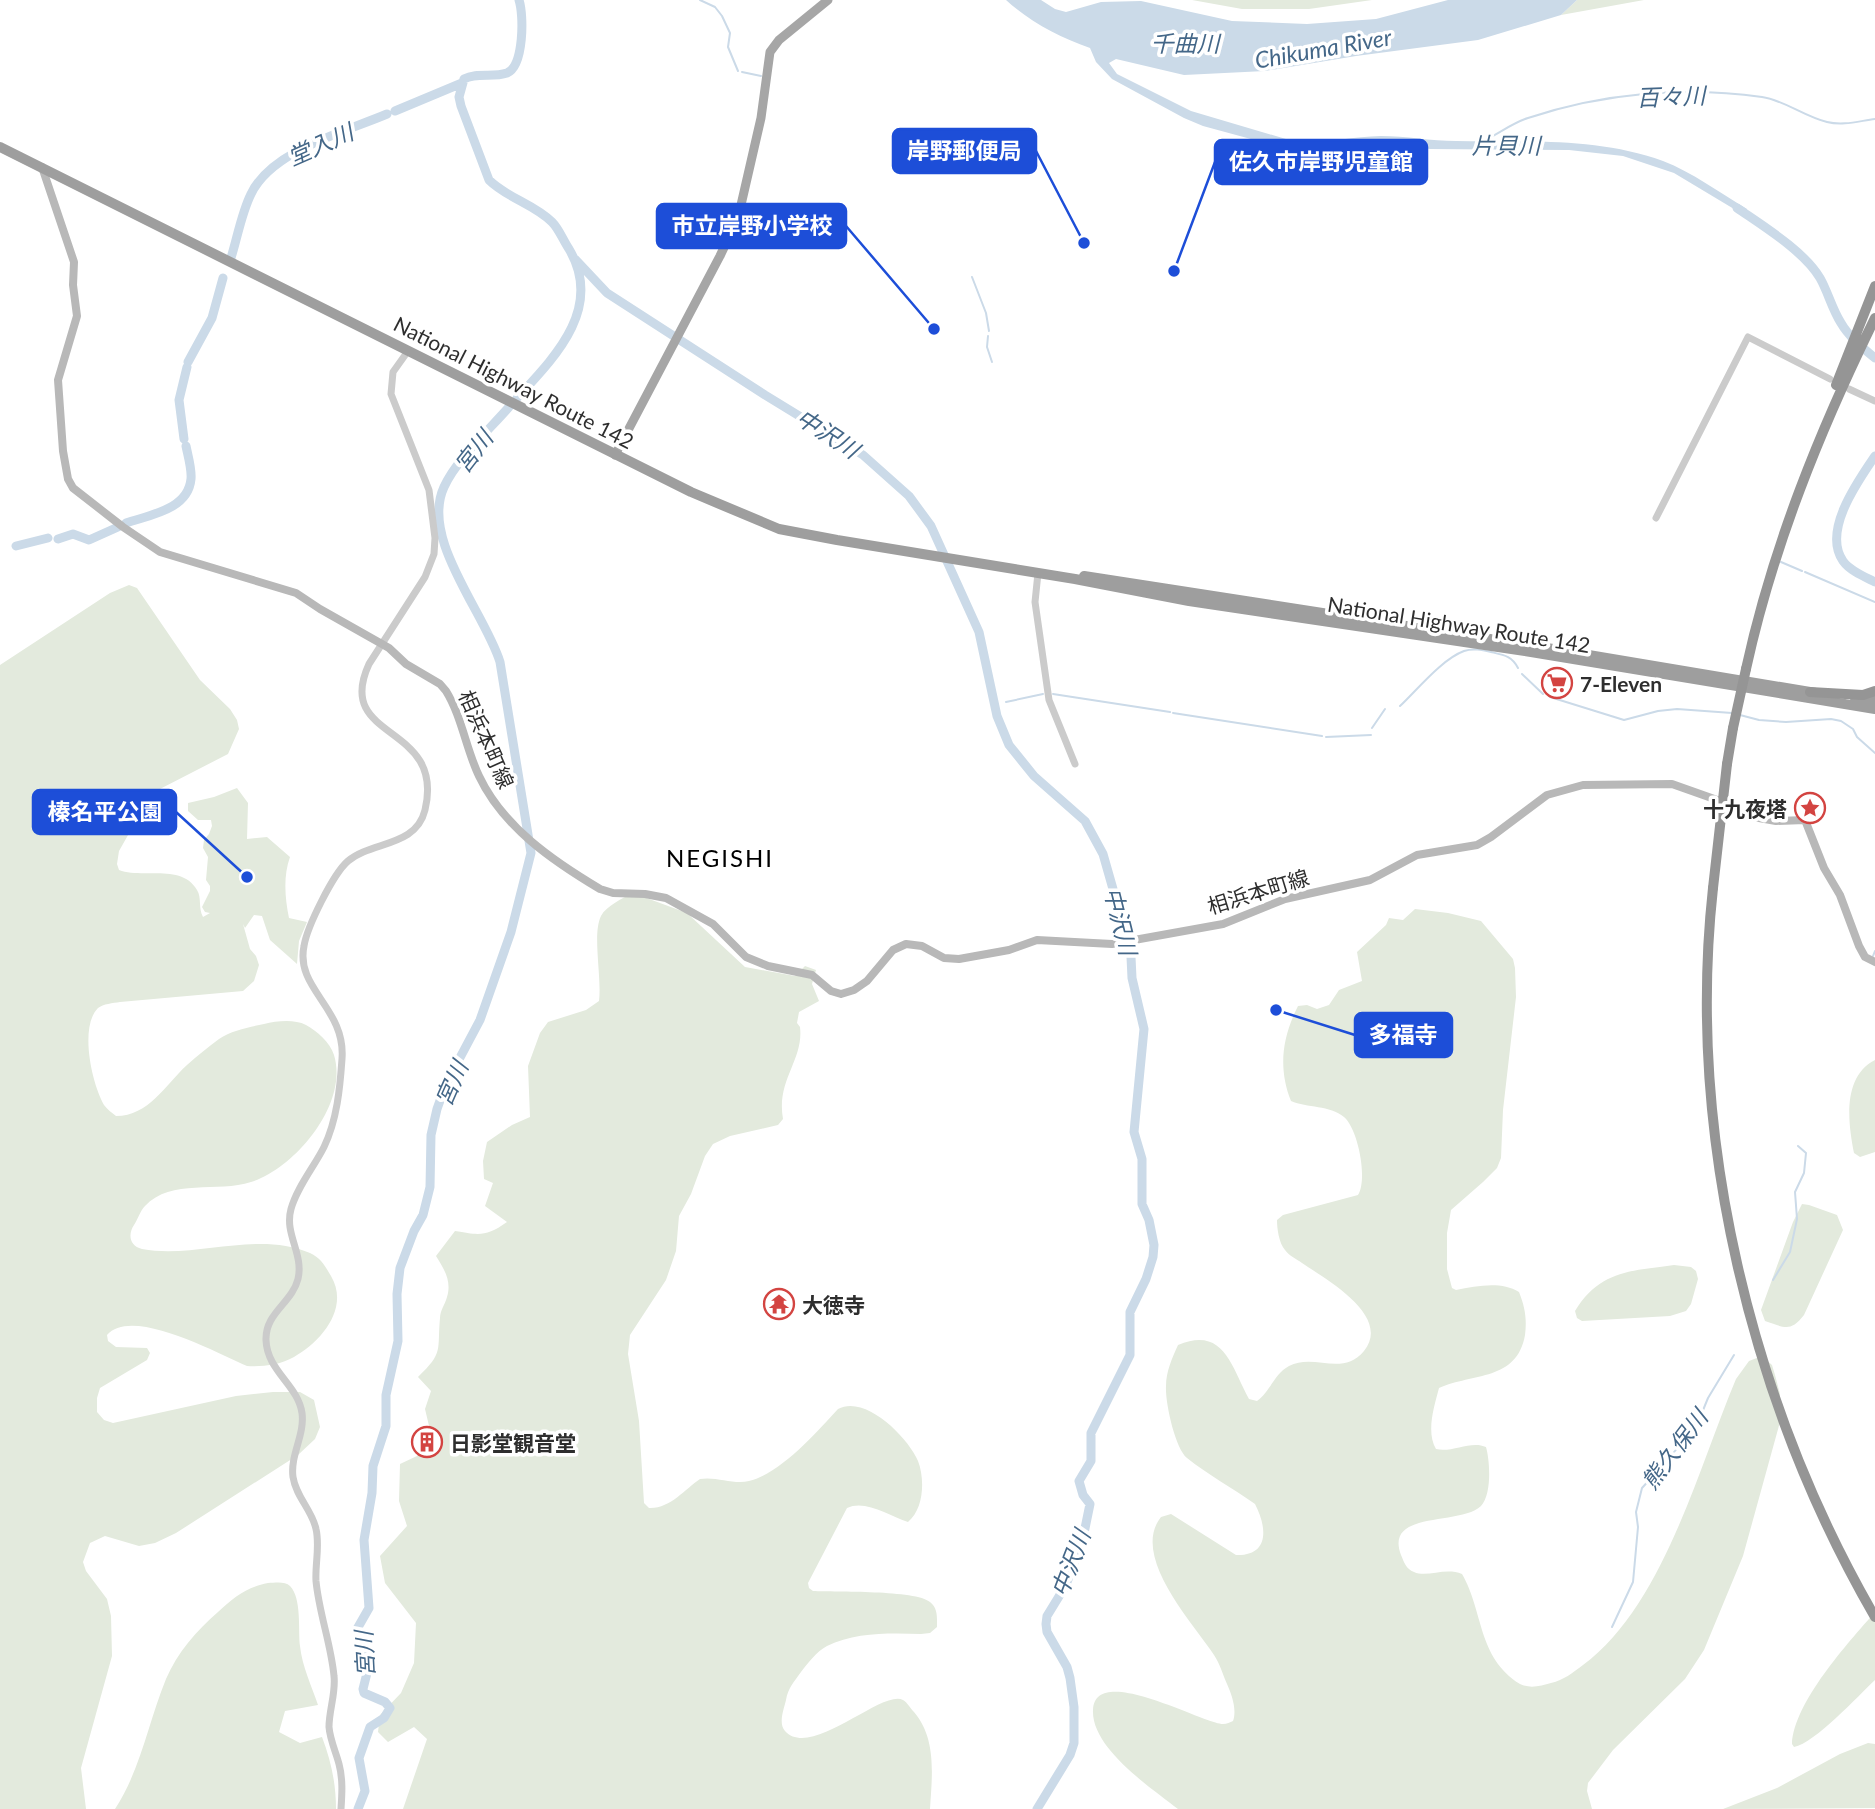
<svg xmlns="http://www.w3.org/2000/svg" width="1875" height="1809" viewBox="0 0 1875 1809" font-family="Lato,'Noto Sans JP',sans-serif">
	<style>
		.green { fill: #e3eadd }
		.water { fill: #cbdae8 }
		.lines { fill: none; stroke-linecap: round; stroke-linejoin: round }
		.stream { stroke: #cbdae8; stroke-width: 2 }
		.river { stroke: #cbdae8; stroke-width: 9 }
		.tertiary { stroke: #cbcbcb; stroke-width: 7 }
		.secondary { stroke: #b8b8b8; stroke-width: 8 }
		.primary { stroke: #a6a6a6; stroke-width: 9 }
		.trunk { stroke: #9e9e9e; stroke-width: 10 }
		.motorway { stroke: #959595; stroke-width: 10 }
		.motorway-bridge { stroke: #959595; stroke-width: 10 }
		.labels { text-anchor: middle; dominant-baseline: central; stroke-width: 7; stroke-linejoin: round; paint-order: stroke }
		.street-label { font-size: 21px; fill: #2e2e2e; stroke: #fff }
		.poi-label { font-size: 21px; font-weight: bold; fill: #2e2e2e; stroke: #fff; text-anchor: start }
		.water-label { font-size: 23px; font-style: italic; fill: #446788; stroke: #fff }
		.quarter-label { font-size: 24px; letter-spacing: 2px; fill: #000; stroke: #fff }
		.leader { fill: none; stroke: #1d4ed8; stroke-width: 2.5 }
		.callout-dot { fill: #1d4ed8; stroke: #fff; stroke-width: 2.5 }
		.callout { fill: #1d4ed8; stroke: #1d4ed8; stroke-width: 2.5 }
		.callout-label { font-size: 23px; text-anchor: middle; font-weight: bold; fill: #fff }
	</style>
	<rect width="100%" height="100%" fill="#fff"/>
	<path class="green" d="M1192 0H1372L1309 9H1242Z
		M1577 0H1644L1561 15Z
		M129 585 137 588 200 680 230 709 237 720 239 729 228 754 158 790 144 807 119 851 117 864 119 870C142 879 182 863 197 890 202 898 198 908 203 917L210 913 205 912 202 907 210 891V886L206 880 208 857 203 848 204 840 209 834 212 826 211 820H198L188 811V803L214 797 237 788 248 803 247 839 267 837 290 857C283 876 285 899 289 918L307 922 299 941 297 964 270 940 262 916 254 915 245 928 243 924 250 949 256 956 259 965 254 981 243 991 120 1002C113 1003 103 1004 98 1008 79 1027 92 1084 104 1105 107 1109 112 1113 116 1116 149 1116 165 1085 187 1065 197 1056 208 1047 219 1039 232 1030 250 1027 264 1024 277 1021 294 1019 306 1025 317 1031 330 1042 334 1055 349 1104 295 1168 251 1182 218 1193 171 1178 145 1206 140 1211 138 1219 134 1225 128 1234 129 1246 142 1249 196 1259 257 1230 310 1253 321 1258 325 1266 331 1276 350 1308 321 1342 294 1357 280 1365 262 1367 247 1366 218 1354 132 1306 107 1335L108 1341 116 1347 147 1348 150 1353 147 1360 100 1388 97 1398V1412L104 1420 113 1423 236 1396 273 1392H300L314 1400 320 1427 315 1439 298 1455 176 1533 155 1543 139 1546 105 1536 90 1543 83 1562 86 1571 107 1599 111 1616 112 1656 81 1768 86 1809H0V665L110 593Z
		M633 893 687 913 745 967 795 976 805 966 816 970 812 984 819 1001 799 1012 797 1023 800 1027C804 1060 776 1080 783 1119L778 1125 730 1136 713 1144 705 1156 691 1194 679 1216 676 1251 666 1280 630 1335 628 1354 639 1421 644 1503 649 1508C670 1509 685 1489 700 1479 716 1476 734 1485 749 1481 781 1473 816 1433 838 1409 865 1394 908 1437 918 1461 925 1479 924 1509 908 1522 890 1516 865 1499 847 1508L808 1583 809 1588 813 1591C835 1592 916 1590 930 1602 938 1608 937 1618 937 1627L930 1633 921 1634C891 1633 855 1632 827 1646 816 1652 808 1663 801 1672 794 1682 788 1688 786 1700 784 1709 778 1723 785 1731 811 1760 882 1689 903 1700 907 1702 911 1709 914 1712 937 1739 932 1776 930 1809H403L427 1739 414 1727 388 1742 378 1732 380 1715 401 1693 414 1663 416 1623 385 1583 380 1556 407 1526 399 1501 400 1464 417 1456 430 1430 425 1409 431 1391 418 1377C444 1352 437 1351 440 1318 440 1310 445 1305 447 1297 452 1281 444 1269 436 1256L455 1231C479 1235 486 1237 507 1222L485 1206 493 1183 484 1179 483 1161 487 1142 512 1125 530 1117 528 1066 540 1033 548 1022 586 1010 599 1001C602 977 592 934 601 916 606 906 623 898 633 893Z
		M1415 909 1448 913 1481 921 1513 959 1515 968 1516 997 1503 1110 1501 1158 1497 1168 1483 1182 1451 1210 1447 1233V1269L1452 1288 1456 1290C1477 1286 1501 1281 1519 1292 1525 1307 1527 1319 1525 1335 1517 1381 1473 1373 1439 1388 1434 1407 1426 1432 1436 1449 1452 1453 1471 1440 1486 1447 1490 1461 1492 1494 1481 1506 1460 1526 1384 1510 1401 1555 1404 1562 1406 1569 1414 1572 1427 1578 1445 1567 1462 1574 1484 1612 1477 1657 1520 1684 1530 1689 1541 1686 1551 1683 1564 1680 1572 1673 1583 1665 1663 1606 1698 1469 1736 1379L1749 1361 1762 1356 1772 1365 1775 1375 1780 1394V1422L1743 1556 1704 1650 1685 1679 1613 1750 1588 1783 1587 1791 1592 1809H1178C1151 1788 1091 1748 1093 1710 1095 1662 1203 1724 1223 1724 1227 1724 1230 1722 1233 1721 1237 1710 1232 1695 1227 1684 1223 1675 1220 1664 1214 1655 1193 1623 1130 1556 1161 1517L1171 1514 1236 1555C1270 1556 1267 1527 1255 1504 1233 1488 1208 1475 1187 1458 1175 1448 1165 1402 1166 1386 1166 1372 1172 1358 1178 1345 1224 1326 1231 1366 1249 1399L1257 1401C1270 1392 1274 1374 1289 1366 1314 1353 1343 1377 1364 1351 1392 1316 1327 1280 1302 1263 1297 1259 1289 1256 1285 1250 1279 1243 1277 1229 1277 1220L1283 1215 1358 1195C1368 1179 1358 1129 1344 1117 1330 1105 1307 1108 1291 1101 1278 1068 1282 1038 1298 1006L1307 1005 1317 1009 1329 1005 1339 990 1362 981 1357 952 1386 925 1389 918 1403 920Z
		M1875 1060V1152L1860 1157 1854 1153C1848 1123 1842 1077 1875 1060Z
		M1802 1204 1809 1205 1837 1215 1843 1230 1804 1315C1790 1333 1784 1327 1765 1321L1761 1310 1793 1222Z
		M1674 1265 1691 1267 1696 1271 1698 1279 1691 1304 1686 1311 1670 1316 1582 1321 1577 1318 1575 1311C1600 1270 1632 1271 1674 1265Z
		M268 1583C275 1583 285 1581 290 1586 302 1598 298 1631 300 1646 302 1666 312 1687 318 1705L285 1711 279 1732 300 1743 322 1737C331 1761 336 1783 336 1809H115C141 1769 148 1723 166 1679 177 1653 197 1630 218 1612 234 1597 247 1587 268 1583Z
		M1875 1612V1680C1858 1696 1815 1743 1794 1747L1792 1744C1794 1702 1848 1643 1875 1612Z
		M1868 1743 1875 1744V1808L1723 1809 1777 1788 1840 1754Z"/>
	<path class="water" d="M1006 0H1041L1055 9 1066 12 1101 2 1141 1 1232 21 1307 24 1376 19 1448 0H1577L1561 15 1478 40 1356 56 1265 71 1184 75 1116 59 1109 63 1117 74 1191 111 1296 142C1324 143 1352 137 1381 136 1406 136 1431 141 1456 141 1525 142 1597 137 1663 161 1692 172 1720 193 1747 209L1744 215 1674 173 1623 156 1569 150 1430 149 1386 144 1341 145 1299 152 1203 126 1184 118 1112 79 1096 62 1090 48C1059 37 1030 22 1006 0Z"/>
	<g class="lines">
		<path class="stream" d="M700 0 715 7 722 16 730 33 728 47 738 71
			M742 72 761 76
			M1481 142C1497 135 1512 123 1528 118 1603 93 1684 86 1762 97 1784 100 1805 117 1827 122 1843 126 1859 121 1875 119
			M972 277 986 313 989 331
			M988 336 987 347 992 362
			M1781 562 1802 571
			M1805 572 1875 602
			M1522 674 1543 694
			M1053 694 1170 712
			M1550 697 1624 720 1658 711 1677 709 1732 713
			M1006 702 1043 694
			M994 704 997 703
			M1400 706C1417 690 1442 659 1464 651 1473 648 1482 650 1491 652 1504 655 1512 656 1518 668
			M1173 713 1322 736
			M1740 715 1759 720 1786 722 1831 719 1841 721 1853 729 1857 737 1875 753
			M1372 728 1385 709
			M1326 737 1371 735
			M1873 956 1875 951
			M1773 1280 1790 1252 1797 1219 1795 1192 1804 1173 1806 1153 1798 1146
			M1612 1627 1633 1582 1638 1527 1636 1512 1642 1488 1671 1456 1699 1420 1708 1398 1734 1355"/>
		<path class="river" d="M395 111 462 83
			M1737 208C1763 226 1804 251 1820 278 1828 292 1832 309 1841 323 1849 337 1863 348 1875 358
			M575 259 607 293 765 395 863 455 909 496 931 526 979 632 997 716 1009 745 1034 776 1085 821 1103 854 1113 889 1117 915 1130 936 1132 978 1144 1029 1134 1132 1142 1159V1204L1149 1220 1154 1245 1153 1257 1146 1279 1130 1312V1355L1091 1433V1461L1079 1481 1083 1495 1090 1504 1083 1538 1066 1585 1047 1616 1046 1624 1047 1632 1067 1667 1070 1678 1074 1707V1743L1070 1755 1037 1809
			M230 261C237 240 241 214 251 194 272 150 345 132 387 114
			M188 362 212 318 223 278
			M517 398C555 357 604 308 569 249 563 240 559 229 552 222 534 204 507 198 489 180L461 106 459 97 464 79C477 72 493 78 507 73 524 66 524 15 519 0
			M184 439 179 400 187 367
			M1875 456C1858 481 1822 531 1843 561 1850 571 1865 577 1875 582
			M126 523C149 515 188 510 191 479 192 469 188 456 186 446
			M58 539 73 534 89 540 118 527
			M16 546 48 538
			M358 1809 365 1791 359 1758 370 1727 384 1718 390 1708 385 1702 364 1693 363 1689 368 1669 357 1629 369 1608 364 1540 372 1493 373 1466 386 1426V1395L398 1341 397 1294 400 1268 414 1231 423 1215 430 1187 431 1135 437 1109 446 1084 480 1020 511 932 531 853 500 662C485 613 420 539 444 487 456 460 489 430 509 407"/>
		<path class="tertiary" d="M1849 389 1875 401
			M1656 518 1748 337 1830 379
			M1038 573 1035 602 1049 700 1075 764
			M341 1809C342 1794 343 1779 339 1764 336 1752 330 1740 329 1727 329 1710 336 1693 334 1676 331 1644 319 1613 316 1581 315 1564 320 1546 316 1529 312 1510 296 1497 293 1477 290 1455 305 1435 302 1413 298 1385 267 1371 266 1340 265 1313 292 1303 298 1279 304 1254 284 1234 291 1209 297 1187 314 1167 324 1147 337 1120 340 1088 342 1059 346 1008 295 989 304 946 307 927 333 874 348 861 372 841 416 847 425 810 446 722 333 742 369 664L425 577 434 554 435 538 429 490 391 394 393 372 408 351"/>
		<path class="secondary" d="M42 167 74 262 73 285 77 316 58 380 63 451 68 479 73 488 123 527 160 552 296 593 320 609 389 648 406 664 440 684 446 691C462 717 466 749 479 776 503 827 553 861 600 889L613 893 645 894 666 898 713 924 746 957 768 966 812 975 831 991 841 994 854 990 867 981 893 950 906 944 922 946 944 958 959 959 1009 950 1037 940 1112 944 1223 924 1285 899 1370 880 1417 855 1477 845 1491 837 1547 795 1583 785 1672 784 1720 801 1737 811 1759 818 1776 821 1805 820 1824 868 1840 895 1859 946 1865 957 1875 962"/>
		<path class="primary" d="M615 455 720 256 738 218 761 118 770 52 779 40 828 0"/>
		<path class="trunk" d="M0 147 691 492 779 529 837 540 1075 579 1189 601 1531 652 1875 709
			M1084 576 1529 645 1816 693
			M1855 698 1875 701"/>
		<path class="motorway" d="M1836 385 1875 286
			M1746 669C1773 546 1820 430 1875 318
			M1810 692 1863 695 1875 691
			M1727 764 1733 728
			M1713 888C1686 1135 1751 1403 1875 1617"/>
		<path class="motorway-bridge" d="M1733 728 1746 669
			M1713 888 1727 764"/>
	</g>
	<defs>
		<g id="supermarket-ring" transform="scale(1.575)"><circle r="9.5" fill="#fff" stroke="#d34441" stroke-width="1.5"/><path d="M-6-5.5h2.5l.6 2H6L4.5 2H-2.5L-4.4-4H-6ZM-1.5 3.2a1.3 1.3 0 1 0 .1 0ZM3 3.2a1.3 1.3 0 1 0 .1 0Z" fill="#d34441"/></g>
		<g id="sight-ring" transform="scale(1.575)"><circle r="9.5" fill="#fff" stroke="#d34441" stroke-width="1.5"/><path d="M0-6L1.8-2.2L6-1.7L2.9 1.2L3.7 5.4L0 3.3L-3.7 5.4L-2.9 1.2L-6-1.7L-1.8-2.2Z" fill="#d34441"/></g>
		<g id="temple-ring" transform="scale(1.575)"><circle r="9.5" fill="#fff" stroke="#d34441" stroke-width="1.5"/><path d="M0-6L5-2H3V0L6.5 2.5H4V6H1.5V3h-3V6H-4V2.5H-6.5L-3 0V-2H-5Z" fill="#d34441"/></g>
		<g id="building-ring" transform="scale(1.575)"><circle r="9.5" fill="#fff" stroke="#d34441" stroke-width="1.5"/><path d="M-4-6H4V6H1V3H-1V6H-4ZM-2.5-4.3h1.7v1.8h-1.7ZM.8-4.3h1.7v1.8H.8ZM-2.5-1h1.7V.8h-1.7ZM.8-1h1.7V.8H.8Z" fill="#d34441"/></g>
	</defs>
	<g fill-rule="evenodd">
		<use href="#supermarket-ring" x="1557" y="683"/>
		<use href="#sight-ring" x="1810" y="808"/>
		<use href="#temple-ring" x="779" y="1304"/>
		<use href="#building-ring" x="427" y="1442"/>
	</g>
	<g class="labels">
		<g class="street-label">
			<text transform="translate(514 382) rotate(27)">National Highway Route 142</text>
			<text transform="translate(1459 624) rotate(9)">National Highway Route 142</text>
			<text transform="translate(487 739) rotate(66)">相浜本町線</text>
			<text transform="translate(1258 891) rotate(-17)">相浜本町線</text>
		</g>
		<g class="poi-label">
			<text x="1580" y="683">7-Eleven</text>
			<text x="1787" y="808" text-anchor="end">十九夜塔</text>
			<text x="802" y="1304">大徳寺</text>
			<text x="450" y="1442">日影堂観音堂</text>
		</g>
		<g class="water-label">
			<text x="1185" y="43">千曲川</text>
			<text transform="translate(1323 48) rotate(-10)">Chikuma River</text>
			<text transform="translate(1671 96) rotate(-2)">百々川</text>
			<text transform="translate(320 144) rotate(-24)">堂入川</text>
			<text x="1506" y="145">片貝川</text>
			<text transform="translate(828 433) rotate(33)">中沢川</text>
			<text transform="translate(473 451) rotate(-52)">宮川</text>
			<text transform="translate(1121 921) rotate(76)">中沢川</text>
			<text transform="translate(451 1083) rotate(-66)">宮川</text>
			<text transform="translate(1674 1449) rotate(-53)">熊久保川</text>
			<text transform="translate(1070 1563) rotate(-69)">中沢川</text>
			<text transform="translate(364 1654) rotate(-93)">宮川</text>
		</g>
		<g class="quarter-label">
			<text x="720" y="857">NEGISHI</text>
		</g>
	</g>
	<path class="leader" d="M1084 243L1036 151M1174 271L1215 162M934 329L846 226M247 877L176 812M1276 1010L1355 1035"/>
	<g class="callout-dot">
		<circle cx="1084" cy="243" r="7"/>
		<circle cx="1174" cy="271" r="7"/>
		<circle cx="934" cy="329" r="7"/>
		<circle cx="247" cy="877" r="7"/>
		<circle cx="1276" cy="1010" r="7"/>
	</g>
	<g class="callout">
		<rect x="893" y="129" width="143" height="44" rx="7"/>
		<rect x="1215" y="140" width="212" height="44" rx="7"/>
		<rect x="657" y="204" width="189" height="44" rx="7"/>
		<rect x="33" y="790" width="143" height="44" rx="7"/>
		<rect x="1355" y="1013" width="97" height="44" rx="7"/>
	</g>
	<g class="callout-label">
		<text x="964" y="159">岸野郵便局</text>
		<text x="1321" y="170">佐久市岸野児童館</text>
		<text x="752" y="234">市立岸野小学校</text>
		<text x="105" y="820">榛名平公園</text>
		<text x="1403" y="1043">多福寺</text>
	</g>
</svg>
